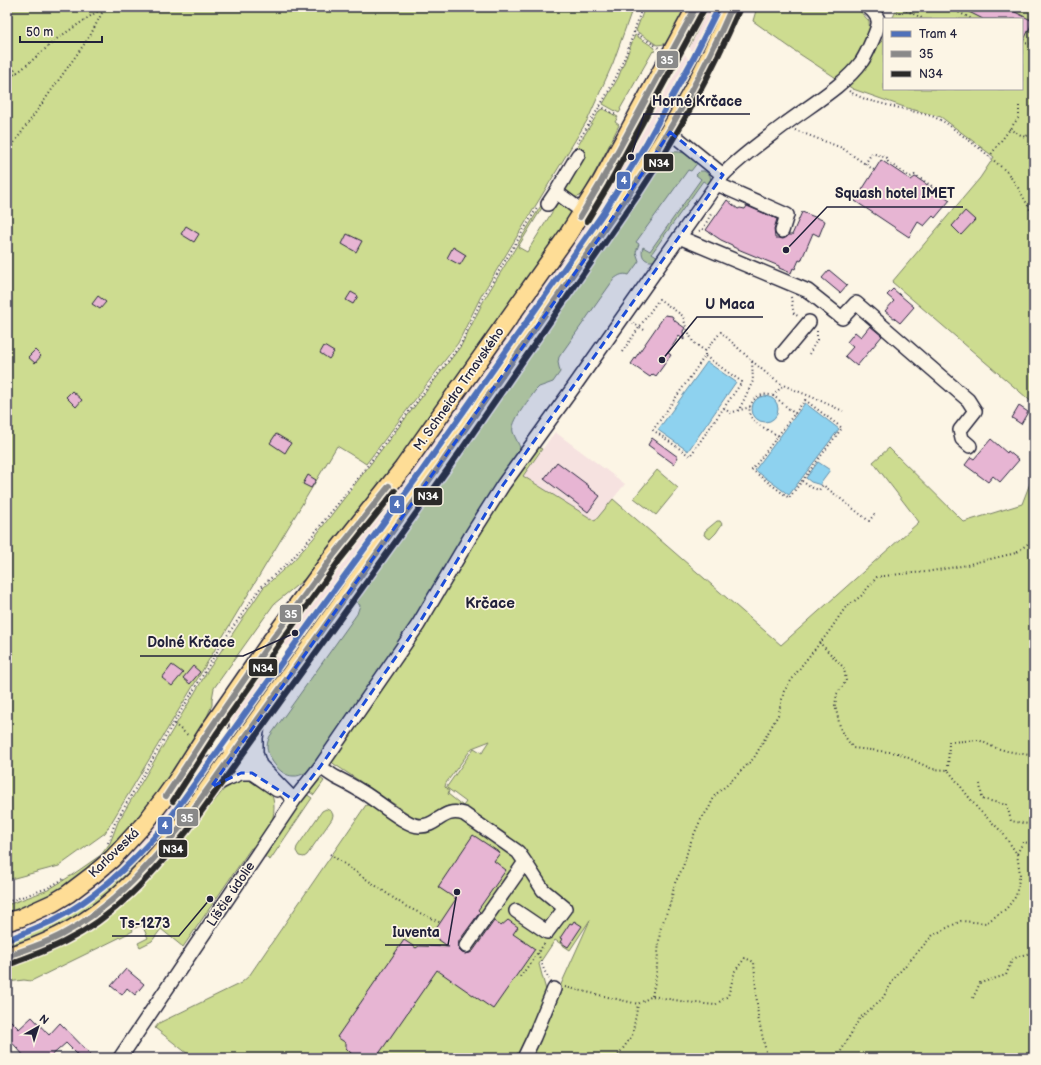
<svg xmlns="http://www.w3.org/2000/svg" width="1041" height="1065" viewBox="0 0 1041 1065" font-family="'Balsamiq Sans',sans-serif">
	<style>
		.built { fill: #f6e2e0 }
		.green { fill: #cddc90; stroke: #787f66; fill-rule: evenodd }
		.water { fill: #8ed2ef; stroke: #638ca7 }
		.building { fill: #e7b5d3; stroke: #22223b }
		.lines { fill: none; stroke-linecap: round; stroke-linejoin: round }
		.minor-casing { stroke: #22223b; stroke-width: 16 }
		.major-casing { stroke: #22223b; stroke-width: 20 }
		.path { stroke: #22223b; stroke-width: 2; stroke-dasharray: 1 3; stroke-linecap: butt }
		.minor { stroke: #fcf5e5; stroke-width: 13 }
		.major { stroke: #fedd96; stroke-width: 17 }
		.bus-1-casing { stroke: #fcf5e5; stroke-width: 9 }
		.bus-2-casing { stroke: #fcf5e5; stroke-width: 9 }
		.bus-1 { stroke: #898989; stroke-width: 6 }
		.bus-2 { stroke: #2b2a29; stroke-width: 6 }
		.tram-1-casing { stroke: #fcf5e5; stroke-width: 9 }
		.tram-1 { stroke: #5071b9; stroke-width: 6 }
		.marked { fill: #1d4ed8; fill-opacity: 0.2; stroke: #1d4ed8; stroke-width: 3; stroke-dasharray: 8 5; stroke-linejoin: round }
		.labels { text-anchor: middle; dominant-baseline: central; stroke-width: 3.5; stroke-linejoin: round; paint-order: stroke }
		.street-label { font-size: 13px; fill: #22223b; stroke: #fcf5e5 }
		.quarter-label { font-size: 15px; font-weight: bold; fill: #22223b; stroke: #fcf5e5 }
		.leader { fill: none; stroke: #22223b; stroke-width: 1.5 }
		.callout-dot { fill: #22223b; stroke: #fcf5e5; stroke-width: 1.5 }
		.callout-label { font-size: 14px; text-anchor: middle; font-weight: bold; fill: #22223b; stroke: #fcf5e5; stroke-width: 3.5; stroke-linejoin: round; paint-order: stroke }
		.line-badge { stroke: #fcf5e5; stroke-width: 1.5 }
		.badge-label { font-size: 11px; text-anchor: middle; font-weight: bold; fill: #fff }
	</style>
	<rect width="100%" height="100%" fill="#fcf5e5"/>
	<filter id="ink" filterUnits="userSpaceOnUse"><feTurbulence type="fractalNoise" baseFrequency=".025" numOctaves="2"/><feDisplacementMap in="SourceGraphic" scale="8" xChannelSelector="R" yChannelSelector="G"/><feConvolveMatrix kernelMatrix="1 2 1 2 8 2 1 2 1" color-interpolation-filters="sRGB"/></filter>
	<g filter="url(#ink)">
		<path class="built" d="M709 7H722L703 47 697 58 689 47Z
			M685 54 692 65 636 165H637L616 200 363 562 359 560 293 651 284 644 405 479 600 202 623 164H625L679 67V66Z
			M555 432 625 484 595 521 523 476Z
			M275 656 286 663 241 726 239 727 236 726 234 725 232 721 234 714 253 684 256 683Z
			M213 755 215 758 214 763 174 818 163 836 162 835 145 855 127 873 110 887 89 903 71 915 46 928 7 943V929L41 915 198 764 206 757Z"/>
		<path class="green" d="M7 7H633L613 63 588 119 481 296 458 343 366 464 360 460 337 446 105 833 59 866 7 880Z
			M645 7H688L665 44 657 45 636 31Z
			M704 7H709L689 47 684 44Z
			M757 7H856L869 21 870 38 881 43 884 35V89H1022V19H892L898 7H1034V404L892 282 980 178 994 157 941 117 907 108 853 89 795 51 753 21Z
			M635 35 655 48 654 52 653 51 620 109 621 110 619 113 603 104 618 78Z
			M603 109 618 117 615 122 619 125C610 144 600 164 589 183 587 187 584 193 580 196 573 200 565 194 563 188L578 149 518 247 527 252 554 209 550 206 554 202C561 202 566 206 571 211L570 217 405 453 322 559 307 577 274 604 214 688 212 699V705L206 719 177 768 152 802 116 846 83 874 43 900 7 915V905L48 890 72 875 101 855 110 843 118 822 207 672 263 588 293 561 313 539 461 346 484 300 548 194 600 110Z
			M671 152C685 151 687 154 698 162L691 171 688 170 636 242 639 244 636 252 639 261 629 275C623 273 619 275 614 279L559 357 558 362 560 372 553 382 539 387 535 391C529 400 510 422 513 432 515 438 519 444 521 450L420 612 315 765C309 770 302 777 293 776 281 776 269 760 267 748 267 744 268 740 270 736L357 614 360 605 357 603 393 543 664 157 667 154Z
			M620 162 623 164 600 202 580 231Z
			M700 171H704L710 175 711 182 709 185 703 181 652 253 658 257 653 261C644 262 640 255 643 247L650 251 701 179 696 175Z
			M538 447 542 449 523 476 595 521 613 499 781 645 919 522 873 462 889 448 964 522 1022 504 1034 473V1058H528L590 920 570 950 555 940 539 964 547 994 533 1028 529 1031 516 1058H193L155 1028 159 1023 241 983 249 976 366 805C372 805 377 809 382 813 403 827 417 842 442 824 445 822 453 818 455 816 458 814 460 810 463 807 439 798 433 826 412 816L334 764 332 762V758L509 486ZM490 741 482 753 474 748 446 788 445 787 446 783 472 748ZM447 788 466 802 463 806 448 794 449 791Z
			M657 470 678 488 656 515 634 498Z
			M405 479 350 553 346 550Z
			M717 521H720L722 524 716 533 710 539 704 535 705 531Z
			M271 653 275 656 256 683 253 684Z
			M286 663 289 666 244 724 241 726Z
			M251 778C256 782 264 785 269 790 276 799 275 816 270 826 266 834 260 842 255 849L251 848 183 947 161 929 152 941 140 947 138 943 148 938 142 925 132 929 133 931 31 981 24 980 7 982V963L132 894 167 859 225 788C233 781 241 779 251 778Z
			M317 778H320L324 781 314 795 308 791Z
			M306 794 312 798 270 860 264 856Z
			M326 809 331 811 333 815 332 819 307 855 304 857 299 856 296 851 297 847 322 811Z
			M162 835 163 836 147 858 93 908 49 933 7 948V943C73 920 117 887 162 835Z"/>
		<path class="water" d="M707 362 736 382 688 451 658 430Z
			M752 409a13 13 0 1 1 26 0a13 13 0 1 1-26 0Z
			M805 403 839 429 789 495 755 470Z
			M818 462 830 470 821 482V485L811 482 806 478Z"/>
		<path class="building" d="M959 7H1005L1033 21 1022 44V19H983Z
			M881 160 911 180 915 177 917 178 950 200 935 218 933 216 924 226 918 222 909 237 855 201Z
			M727 200 738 209 740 208 745 209 747 206 777 219 774 229 775 238H778L783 239 787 237 789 235H792L802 212 825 221 819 236 813 233 801 261 799 260 795 269 793 268 791 273 779 268V266L733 247 732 245 721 240 706 230Z
			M965 211 975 220 961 235 952 226Z
			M186 226 199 234 194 242 181 234Z
			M347 234 362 241 356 252 342 244Z
			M453 247 466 255 460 265 447 258Z
			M829 270 847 285 840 293 822 278Z
			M893 289 914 307 900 323 885 311 894 301 887 295Z
			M351 292 358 296 353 304 346 300Z
			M98 296 106 302 100 309 92 304Z
			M665 315 672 316 675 321 685 328 683 331 684 340 679 336 668 353 671 355 656 376 653 374 650 377 631 364Z
			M870 326 882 336 857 366 845 356 853 347 847 342 855 332 861 337Z
			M324 346 334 352 329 359 320 353Z
			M35 350 41 356 35 363 28 357Z
			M72 391 82 400 76 407 66 397Z
			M1019 406 1028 412 1021 424 1012 418Z
			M276 434 291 443 285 453 270 443Z
			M652 438 678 457 674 464 648 445Z
			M991 439 1007 453 1008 451 1019 460 1000 482 993 476 988 482 965 465 971 457 974 459Z
			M557 462 589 486 588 487 600 496 588 512 544 479Z
			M308 475 316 480 311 488 303 484Z
			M172 665 183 673 172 686 162 678Z
			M193 666 200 672 190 684 183 678Z
			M473 835 500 853 494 861 506 870 478 910 480 912 459 941 458 946 459 950 462 953 465 954 470 953 473 951 494 921 501 926 508 920 518 927 513 934 535 949 493 1009 437 970 376 1058H349L352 1054 346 1048V1043L337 1037 404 940 416 948 419 946 449 947 432 935 456 899 438 887Z
			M574 921 582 926 568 947 560 942 562 939 560 938 570 923 572 924Z
			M126 969 144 984 135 995 127 988 122 995 111 986Z
			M7 1017 19 1029 32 1017 49 1035 60 1023 94 1058H81L66 1043 49 1058H26L7 1037Z"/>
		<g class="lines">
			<g class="minor-casing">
				<path id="minor" d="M670 132 723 175
					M717 184 787 215 782 231
					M556 192 578 155
					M548 204 556 192 583 212
					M679 237 808 291 842 318 856 303 968 400 975 411 960 430 962 439 970 446
					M783 353 809 322
					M221 713 222 735 224 744 235 752 248 754 260 765 294 800
					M259 720 256 738V753L260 765
					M235 752 237 761 252 773 277 790
					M195 753 224 744
					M320 767C325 770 330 774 335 777 343 781 351 785 359 790 373 797 406 826 419 826 438 827 442 807 464 814L518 852 525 862 466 946
					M211 787 227 779 241 773H252
					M516 911 547 932 565 908 543 890 525 862
					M120 1058 294 800 320 767 418 625 472 534 503 485 573 388 723 175C741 156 763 141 784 125 809 106 845 85 862 61 866 55 869 48 872 41 879 25 883 19 868 7
					M524 1058 534 1037 554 989"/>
			</g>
			<g class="major-casing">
				<path id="major" d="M7 922 20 918 53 903 68 894 93 875 112 859 125 845 145 823 165 797 180 776 210 729 271 641 333 556 403 468 567 236 601 182 696 7
					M7 956C86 934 133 888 182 825L443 461 631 191C671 132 705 73 732 7"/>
			</g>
			<path class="path" d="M899 7 924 19
				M948 7 972 19
				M893 9 897 7
				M1034 23 1033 25 1034 26
				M634 32 659 48
				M1022 43 1034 44
				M7 60 17 73
				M7 79 22 69 58 38 104 7
				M849 91 852 93 867 100 932 116 946 123 983 151 1007 172 1019 189 1034 217
				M600 106 616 115
				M1009 129 1025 137 1028 135
				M795 130 842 148 874 170
				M577 143C589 124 601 105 612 85 625 60 634 33 642 7
				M7 157 14 143 90 36 105 7
				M989 157 1019 117V106
				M865 164 872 153 887 158 888 162 910 177 915 175 947 196
				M699 231 703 229 711 214
				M791 297 792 304 794 314 798 316
				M633 323 646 331
				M705 351 721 332 752 361 753 381 739 410
				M622 352 659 299 683 316 686 327 693 342 705 351V356L653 430 690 456 742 382 705 356
				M809 354 817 340V330
				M752 361 772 378 783 385
				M773 396 783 385 819 400 843 411
				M805 400 842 428 789 498 752 470Z
				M724 408 730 413 750 407
				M778 436C772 432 759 426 754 421 742 409 756 389 773 396 777 398 790 410 795 414
				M802 481 810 487 819 490 823 485 869 521 876 512
				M819 642 844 668 846 681 837 694 835 705 841 731 853 748 898 753 932 769 948 770 978 809 1002 832 1017 854 1023 842 1034 844
				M174 724 189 736
				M948 770 949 742 979 740 993 747 1007 751 1034 756
				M980 784 982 799 1007 805 1011 821 1034 825
				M108 843 115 823 173 724 226 637 261 587 292 559 313 535 347 492 461 344 482 299 537 208
				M330 854 405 906 441 923
				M7 902 48 888 65 878
				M538 953 544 970 549 979
				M520 977 545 943
				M565 987 638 1004 652 996 686 1002 715 1005 728 996 735 971 745 958 754 962 758 1017 767 1056 771 1058
				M652 996 656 977 660 930 670 904 675 883 683 867 689 846 700 821 709 808 715 795 727 785 754 758 778 715 784 691 802 665 828 633 845 608 861 596 877 577 900 574 926 572 967 565 977 562 1016 553 1034 539
				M973 998 980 983 1006 975 1012 960 1019 956 1034 952
				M616 1058 632 1036 638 1004
				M837 1058 860 1018 882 999 896 976 933 935 961 921 986 923 1006 909 1016 896 1020 874 1017 854
				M966 1058 975 1055
				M1033 1058 1034 1057"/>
			<use href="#minor" class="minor"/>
			<use href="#major" class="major"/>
			<g class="bus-1-casing">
				<path id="bus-1" d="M580 217 601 182 696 7
					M166 796 210 729 271 641 333 556 389 486
					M7 956C25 950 44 944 61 935 111 909 147 868 182 825L443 461 631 191C670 132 704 72 732 7"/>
			</g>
			<g class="bus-2-casing">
				<path id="bus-2" d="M587 221 608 186 703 11
					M173 801 217 733 278 646 339 561 395 491
					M10 964C28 957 46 951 64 942 115 917 153 874 188 830L450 466 638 195C677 136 711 75 739 10"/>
			</g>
			<use href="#bus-1" class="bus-1"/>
			<use href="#bus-2" class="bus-2"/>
			<g class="tram-1-casing">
				<path id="tram-1" d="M7 940C22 934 37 928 52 921 97 898 133 863 165 825L318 612 421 472 604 212 647 142 693 59 719 7"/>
			</g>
			<use href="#tram-1" class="tram-1"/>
		</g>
	</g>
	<path class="marked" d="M670 132 723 175 503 485 418 625 320 767 294 800 252 773H241L211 787 587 256Z"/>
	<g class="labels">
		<g class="street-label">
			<text transform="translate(459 389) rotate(-55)">M. Schneidra Trnavského</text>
			<text transform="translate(114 853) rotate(-44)">Karloveská</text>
			<text transform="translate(231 894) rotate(-56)">Líščie údolie</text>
		</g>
		<g class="quarter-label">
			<text x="490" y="603">Krčace</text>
		</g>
	</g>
	<path class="leader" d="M631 157L644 114H750M786 250L827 207H963M662 360L697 317H763M295 633L243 656H140M210 899L179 936H112M457 892L448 945H385"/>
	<g class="callout-dot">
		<circle cx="631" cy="157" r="4"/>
		<circle cx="786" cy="250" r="4"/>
		<circle cx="662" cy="360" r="4"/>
		<circle cx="295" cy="633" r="4"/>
		<circle cx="210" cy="899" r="4"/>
		<circle cx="457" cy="892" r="4"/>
	</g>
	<g class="callout-label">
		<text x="697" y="106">Horné Krčace</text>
		<text x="895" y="198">Squash hotel IMET</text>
		<text x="730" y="309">U Maca</text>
		<text x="191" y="647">Dolné Krčace</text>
		<text x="145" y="928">Ts-1273</text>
		<text x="416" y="937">Iuventa</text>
	</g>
	<g class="line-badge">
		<rect x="656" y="50" width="23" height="19" rx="4" fill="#898989"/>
		<rect x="643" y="153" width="31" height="19" rx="4" fill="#2b2a29"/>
		<rect x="616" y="171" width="15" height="19" rx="4" fill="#5071b9"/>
		<rect x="413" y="487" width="30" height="19" rx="4" fill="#2b2a29"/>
		<rect x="389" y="495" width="16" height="19" rx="4" fill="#5071b9"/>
		<rect x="279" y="604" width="23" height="19" rx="4" fill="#898989"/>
		<rect x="248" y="658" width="30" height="19" rx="4" fill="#2b2a29"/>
		<rect x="176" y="808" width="23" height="19" rx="4" fill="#898989"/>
		<rect x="157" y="816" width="16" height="19" rx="4" fill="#5071b9"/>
		<rect x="158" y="839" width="30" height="19" rx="4" fill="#2b2a29"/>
	</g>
	<g class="badge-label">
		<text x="667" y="64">35</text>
		<text x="659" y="167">N34</text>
		<text x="624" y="184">4</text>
		<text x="428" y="500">N34</text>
		<text x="397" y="508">4</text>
		<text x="291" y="618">35</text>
		<text x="263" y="672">N34</text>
		<text x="187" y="822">35</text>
		<text x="165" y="829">4</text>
		<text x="173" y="853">N34</text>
	</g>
	<rect width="1041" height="1065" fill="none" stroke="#fcf5e5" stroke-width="24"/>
	<rect x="12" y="12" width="1017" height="1041" fill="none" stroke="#22223b" stroke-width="1.5" filter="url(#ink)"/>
	<rect x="883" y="18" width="140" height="72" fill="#fcf5e5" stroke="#a5a1a1"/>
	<rect x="891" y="31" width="20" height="6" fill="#5071b9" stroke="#a5a1a1"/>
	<text x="919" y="38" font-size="12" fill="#22223b">Tram 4</text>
	<rect x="891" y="51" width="20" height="6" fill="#898989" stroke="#a5a1a1"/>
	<text x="919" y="58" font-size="12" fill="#22223b">35</text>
	<rect x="891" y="71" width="20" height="6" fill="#2b2a29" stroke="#a5a1a1"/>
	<text x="919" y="78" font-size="12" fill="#22223b">N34</text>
	<g transform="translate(38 1027) rotate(39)" stroke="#fcf5e5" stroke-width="3" paint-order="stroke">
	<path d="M0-3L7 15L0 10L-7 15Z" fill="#22223b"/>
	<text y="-6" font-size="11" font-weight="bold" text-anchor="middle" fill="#22223b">N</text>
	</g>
	<path d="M20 36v6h82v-6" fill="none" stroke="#22223b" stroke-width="2"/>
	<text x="26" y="36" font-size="12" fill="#22223b" stroke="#fcf5e5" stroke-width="3" paint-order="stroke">50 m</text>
</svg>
